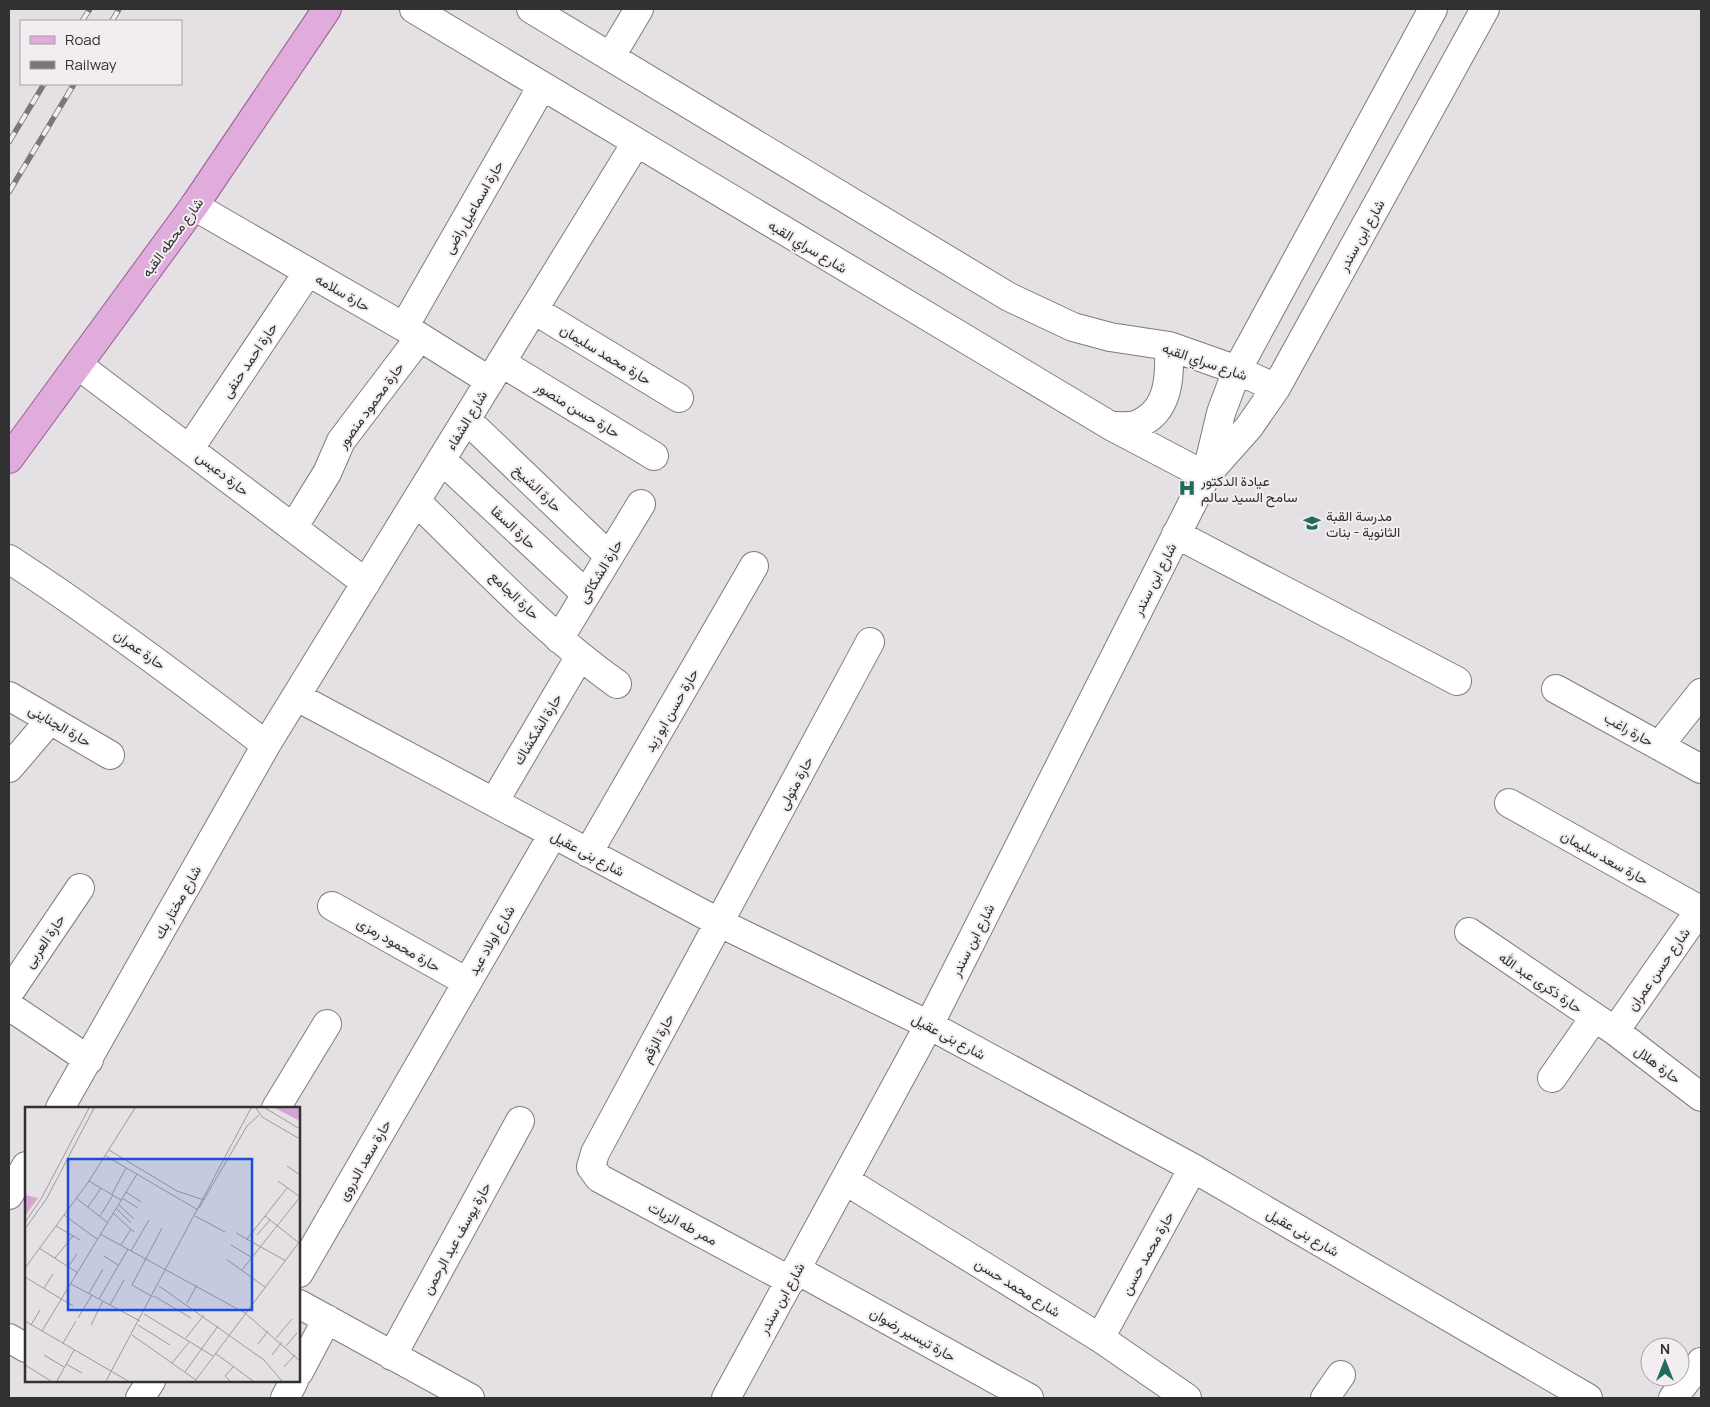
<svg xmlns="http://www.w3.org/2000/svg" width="1710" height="1407" viewBox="0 0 1710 1407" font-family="Manrope,Vazirmatn,sans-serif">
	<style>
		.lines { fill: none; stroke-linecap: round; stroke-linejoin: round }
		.minor-casing { stroke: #7f7b7e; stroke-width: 30 }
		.major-casing { stroke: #965d92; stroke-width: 30 }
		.minor { stroke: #fff; stroke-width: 28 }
		.major { stroke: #e0acdc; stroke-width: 28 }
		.rail-casing { stroke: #797779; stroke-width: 5.5 }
		.rail { stroke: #f1edf0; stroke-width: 4; stroke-dasharray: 11; stroke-linecap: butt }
		.labels { text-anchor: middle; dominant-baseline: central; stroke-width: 4; stroke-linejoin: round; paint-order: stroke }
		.street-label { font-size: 14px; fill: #323132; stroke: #f1edf0 }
		.poi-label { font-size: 14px; fill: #323132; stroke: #f1edf0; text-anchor: start }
		.inset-road { fill: none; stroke: #9d9a9c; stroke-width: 1 }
		.view { fill: #1d4ed8; fill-opacity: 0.15; stroke: #1d4ed8; stroke-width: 2.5 }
		.inset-edge { fill: none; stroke: #323132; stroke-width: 2.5 }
	</style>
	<rect width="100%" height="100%" fill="#e4e0e3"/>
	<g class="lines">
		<g class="minor-casing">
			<path id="minor" d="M414 9 1111 426 1206 476
				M531 9 1009 297 1073 327 1110 337 1169 346 1237 370 1276 388
				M611 56 639 9
				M194 206 404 327 490 381
				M534 310 679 398
				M404 327 542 86
				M502 363 654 456
				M78 365 366 583
				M467 420 609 556
				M1111 426C1120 426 1131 427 1138 424 1170 411 1170 375 1169 346
				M190 448 308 272
				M442 460 586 594
				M1208 473 1249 427 1276 388 1485 9
				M417 502C481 564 544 632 617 684
				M293 528 327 473 341 441 420 337
				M1176 534 1457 681
				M9 559C98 617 182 680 266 745
				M559 639 641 504
				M1556 689 1701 769
				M9 696 110 755
				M297 697 720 923 929 1025 1193 1168 1588 1398
				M1659 746 1701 693
				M9 768 50 720
				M494 802 580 656
				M1509 803 1700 910
				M588 853 754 566
				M332 906 467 982
				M1469 932 1615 1031 1701 1097
				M9 993 80 888
				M9 1006 89 1060
				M1615 1031 1701 908
				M1552 1078 1594 1018
				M60 1108 266 745 636 143
				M276 1108 327 1024
				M846 1181 1100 1338 1187 1398
				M9 1195 26 1166
				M797 1270 1029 1398
				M299 1273 553 834
				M791 1281 599 1178 591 1167 595 1153 870 642
				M299 1304 470 1398
				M9 1338 26 1348
				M1100 1338 1193 1168
				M392 1356 520 1121
				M299 1372 327 1319
				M140 1398 151 1381
				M285 1398 294 1381
				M726 1398 929 1025 1206 476 1221 413 1237 370 1433 9
				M1325 1398 1341 1375
				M1673 1398 1701 1362"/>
		</g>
		<g class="major-casing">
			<path id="major" d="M9 459 194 206 327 9"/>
		</g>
		<use href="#minor" class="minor"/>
		<use href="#major" class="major"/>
		<g class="rail-casing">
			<path id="rail" d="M82 21 90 9
				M112 21 119 9
				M9 142 44 84
				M9 192 74 84"/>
		</g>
		<use href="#rail" class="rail"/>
	</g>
	<defs>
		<g id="hospital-bare" transform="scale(1.35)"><path d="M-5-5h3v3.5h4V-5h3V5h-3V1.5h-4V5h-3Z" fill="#236a5e" stroke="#f1edf0" stroke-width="2.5" paint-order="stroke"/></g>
		<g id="school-bare" transform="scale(1.35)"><path d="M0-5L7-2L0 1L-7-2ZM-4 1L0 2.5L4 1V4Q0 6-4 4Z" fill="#236a5e" stroke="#f1edf0" stroke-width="2.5" paint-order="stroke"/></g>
	</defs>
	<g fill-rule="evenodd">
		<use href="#hospital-bare" x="1187" y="488"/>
		<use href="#school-bare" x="1312" y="523"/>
	</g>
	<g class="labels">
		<g class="street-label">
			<text transform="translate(473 207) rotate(-60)">حارة اسماعيل راضى</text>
			<text transform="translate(1361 235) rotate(-61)">شارع ابن سندر</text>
			<text transform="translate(172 237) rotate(-54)">شارع محطه القبه</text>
			<text transform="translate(808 246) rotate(31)">شارع سراي القبه</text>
			<text transform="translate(343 292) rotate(30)">حارة سلامه</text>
			<text transform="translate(606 354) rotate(31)">حارة محمد سليمان</text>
			<text transform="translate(249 360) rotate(-56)">حارة احمد حنفى</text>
			<text transform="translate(1205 361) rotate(19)">شارع سراي القبه</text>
			<text transform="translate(370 405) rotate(-54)">حارة محمود منصور</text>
			<text transform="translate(578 409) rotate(31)">حارة حسن منصور</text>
			<text transform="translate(466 420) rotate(-59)">شارع الشفاء</text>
			<text transform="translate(223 473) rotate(38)">حارة دعبس</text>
			<text transform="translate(538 488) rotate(44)">حارة الشيخ</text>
			<text transform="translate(514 527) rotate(43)">حارة السقا</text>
			<text transform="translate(600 571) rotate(-59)">حارة الشكاكى</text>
			<text transform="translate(1154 579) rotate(-63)">شارع ابن سندر</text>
			<text transform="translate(515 595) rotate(44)">حارة الجامع</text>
			<text transform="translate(140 649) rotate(35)">حارة عمران</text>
			<text transform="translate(671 710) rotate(-60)">حارة حسن ابو زيد</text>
			<text transform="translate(60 725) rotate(30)">حارة الجناينى</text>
			<text transform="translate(537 729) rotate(-59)">حارة الشكشاك</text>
			<text transform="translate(1629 729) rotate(29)">حارة راغب</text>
			<text transform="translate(795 783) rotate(-62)">حارة متولى</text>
			<text transform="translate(588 853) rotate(28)">شارع بنى عقيل</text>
			<text transform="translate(1605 857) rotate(29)">حارة سعد سليمان</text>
			<text transform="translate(177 902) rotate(-61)">شارع مختار بك</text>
			<text transform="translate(491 940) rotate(-60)">شارع اولاد عيد</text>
			<text transform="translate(972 940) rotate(-63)">شارع ابن سندر</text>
			<text transform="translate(44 941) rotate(-56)">حارة العربى</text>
			<text transform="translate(399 944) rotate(30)">حارة محمود رمزى</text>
			<text transform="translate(1658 969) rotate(-55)">شارع حسن عمران</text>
			<text transform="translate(1541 982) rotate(34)">حارة ذكرى عبد الله</text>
			<text transform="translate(949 1036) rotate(28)">شارع بنى عقيل</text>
			<text transform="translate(657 1038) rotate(-62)">حارة الزقم</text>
			<text transform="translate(1658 1064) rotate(37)">حارة هلال</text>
			<text transform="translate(364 1160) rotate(-60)">حارة سعد الدروى</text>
			<text transform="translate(683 1223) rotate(28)">ممر طه الزيات</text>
			<text transform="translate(1303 1232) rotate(30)">شارع بنى عقيل</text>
			<text transform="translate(456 1238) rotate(-61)">حارة يوسف عبد الرحمن</text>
			<text transform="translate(1147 1253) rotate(-61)">حارة محمد حسن</text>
			<text transform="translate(1018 1287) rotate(32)">شارع محمد حسن</text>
			<text transform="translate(781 1298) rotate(-61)">شارع ابن سندر</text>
			<text transform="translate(913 1334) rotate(29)">حارة تيسير رضوان</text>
		</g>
		<g class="poi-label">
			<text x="1201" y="480">عيادة الدكتور<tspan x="1201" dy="16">سامح السيد سالم</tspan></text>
			<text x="1326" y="515">مدرسة القبة<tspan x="1326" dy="16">الثانوية - بنات</tspan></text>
		</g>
	</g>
	<g transform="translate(25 1107)">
		<rect width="275" height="275" fill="#e4e0e3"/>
		<path d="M250 1H275V14ZM0 88 13 91 0 109Z" fill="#d4a6cf"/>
		<path class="inset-road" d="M231 1 237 10 275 32M240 1 275 22M84 43 152 84 179 93M81 49 173 103M262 59 275 68M64 74 96 93M101 85 116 95M87 87 101 61M51 91 82 115M97 91 113 101M93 97 109 112M63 100 76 81M91 101 106 116M174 101 222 19 234 8M88 106 109 125M39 108 72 132M75 109 88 88M170 109 200 125M240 109 274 136M0 115 16 92 64 1M31 119 55 133M0 122 22 91 69 1M211 126 261 154M75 127 220 206 275 254M232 128 245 113M222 132 262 81M96 138 106 122M206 138 226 150M14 141 53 166M106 144 124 113M79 149 93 158M30 151 48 129M201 152 240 180M43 160 52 147M0 161 64 74 110 1M217 163 275 90 253 74M0 170 48 199M46 177 115 214M134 179 239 253 257 274M19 181 28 167M64 186 78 162M129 189 166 211M128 190 107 178 137 121M74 192 103 142M162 196 172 178M85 198 99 173M119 207 188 249M53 211 67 188M0 214 103 274M6 218 15 203M66 218 78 194M113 218 145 238M17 224 112 67M107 228 171 273M161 231 179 208M251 231 267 212M38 236 51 214M233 237 243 224M261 239 272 226M190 246 228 274M19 248 39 260M247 248 257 235M147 256 165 234M41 257 57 266M0 258 26 274M259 260 270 248M160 265 193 219M32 274 49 243M81 274 226 1M170 274 275 134M205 274 200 269 209 259"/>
		<path class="view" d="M43 52H227V203H43Z"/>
		<rect width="275" height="275" class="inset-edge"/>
	</g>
	<rect width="1710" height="1407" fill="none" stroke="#323132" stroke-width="20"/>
	<rect x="20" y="20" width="162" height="65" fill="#f1edf0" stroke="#a5a2a4"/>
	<rect x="30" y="36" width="25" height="8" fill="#e0acdc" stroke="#a5a2a4"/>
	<text x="65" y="45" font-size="15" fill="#323132">Road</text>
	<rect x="30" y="61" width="25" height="8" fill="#797779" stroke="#a5a2a4"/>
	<text x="65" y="70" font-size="15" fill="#323132">Railway</text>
	<g transform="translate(1665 1362)"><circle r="24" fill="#f1edf0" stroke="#a5a2a4"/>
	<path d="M0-4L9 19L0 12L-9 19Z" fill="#236a5e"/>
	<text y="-8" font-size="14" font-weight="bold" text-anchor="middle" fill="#323132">N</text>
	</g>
</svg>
